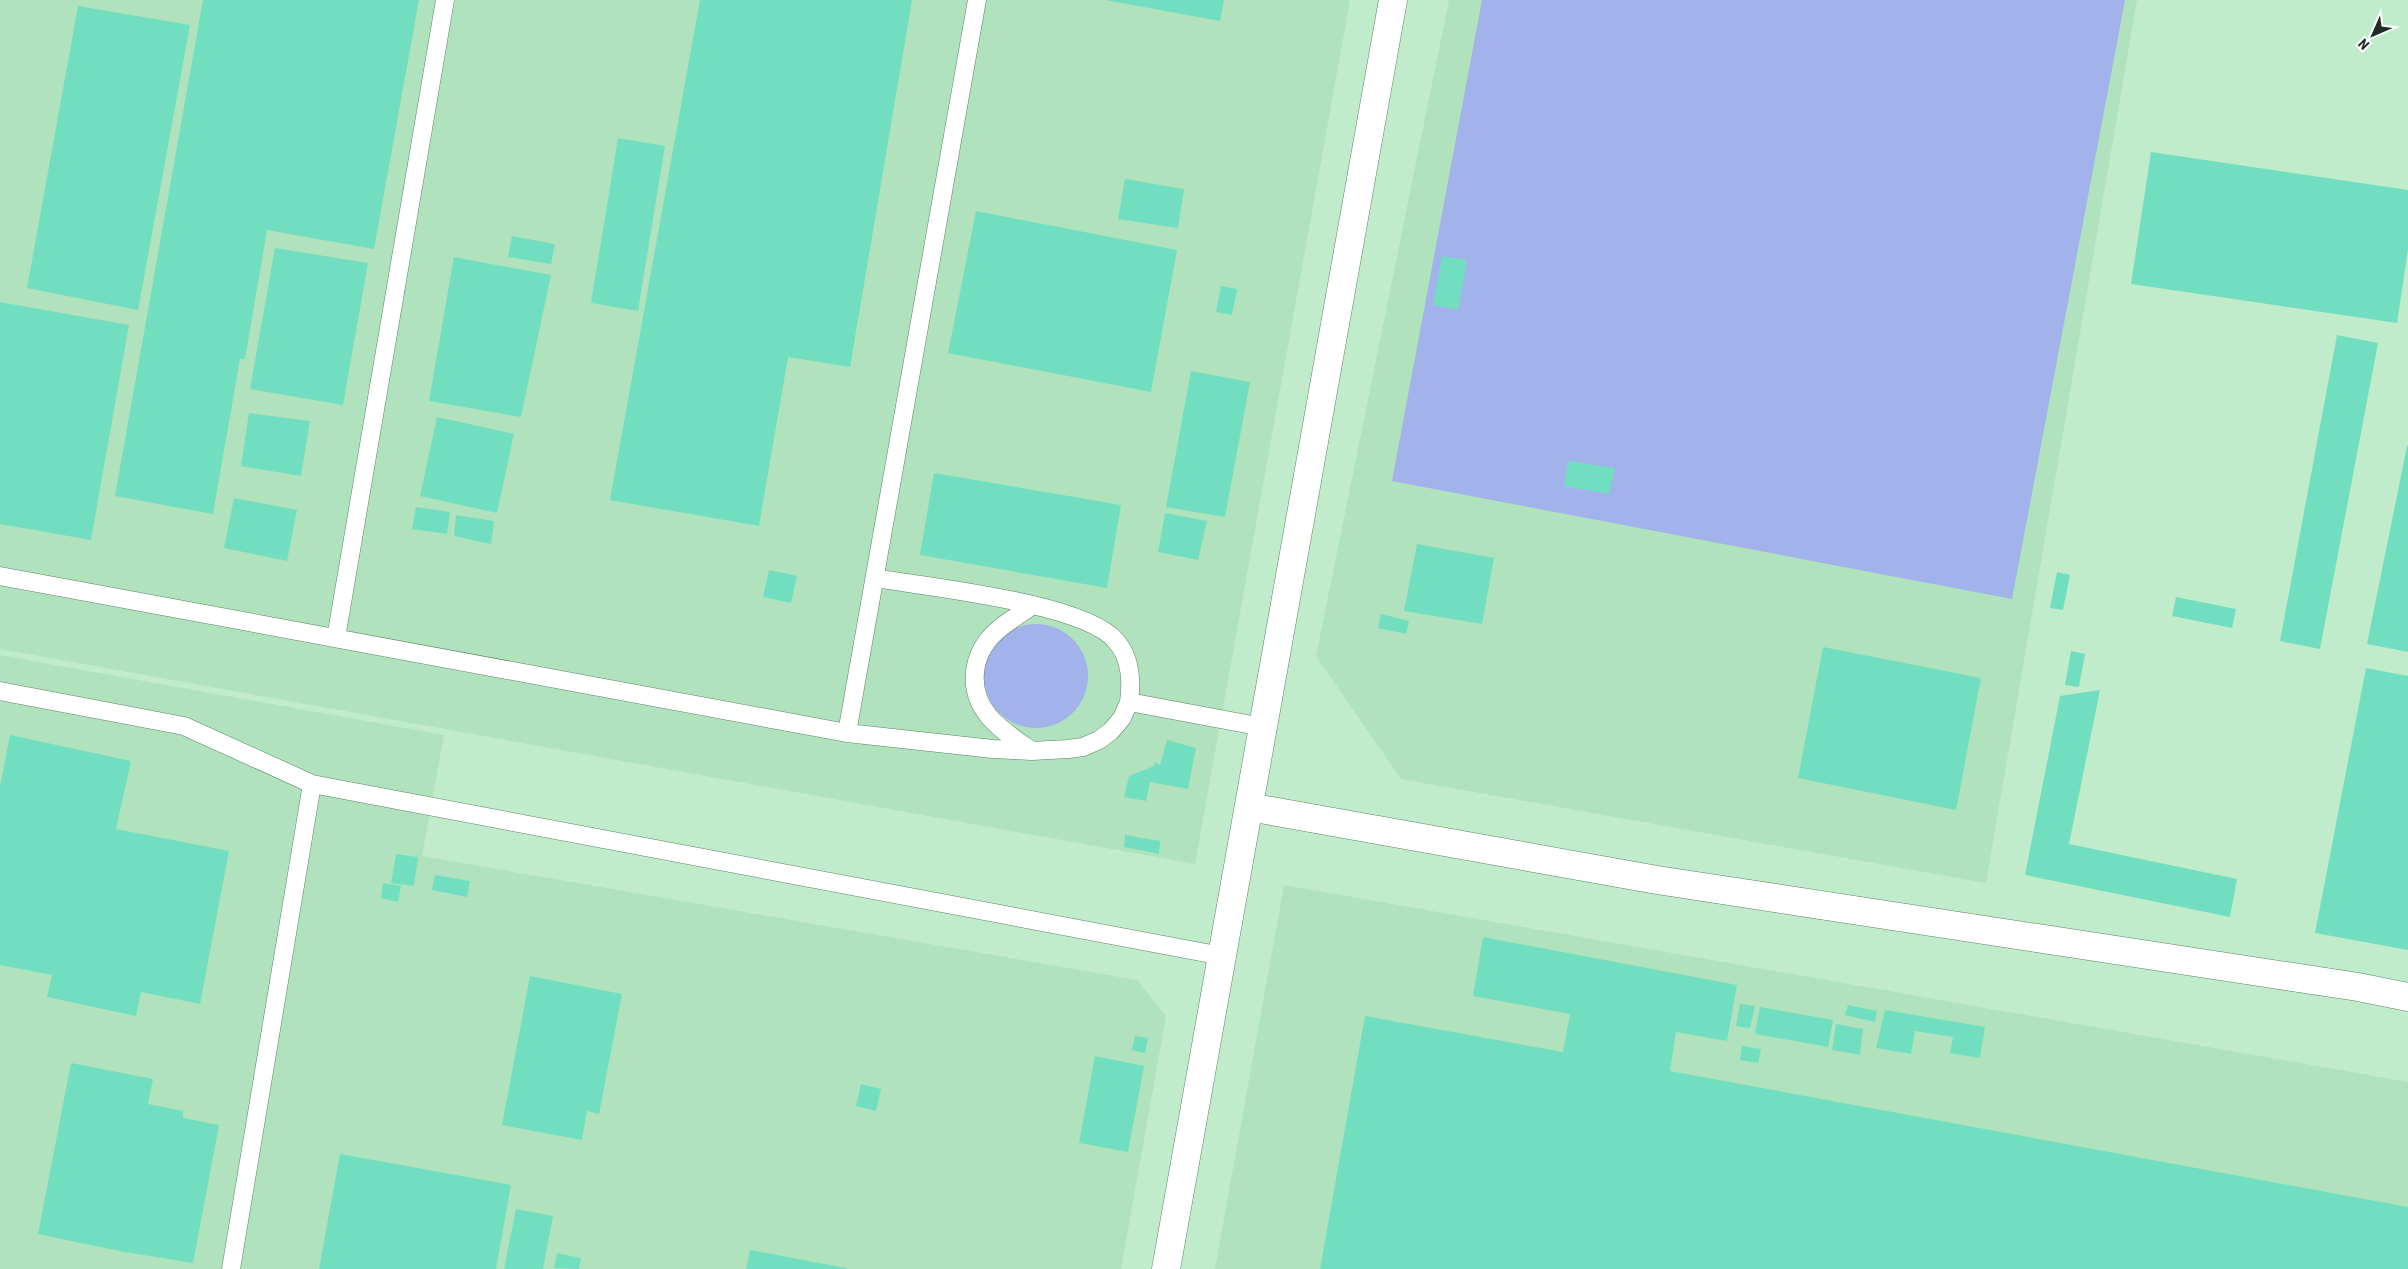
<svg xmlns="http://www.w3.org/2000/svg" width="2408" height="1269" viewBox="0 0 2408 1269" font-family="'Roboto Condensed',sans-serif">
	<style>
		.built { fill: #b0e2bd }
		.green { fill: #a2b2eb }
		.building { fill: #71dfbf }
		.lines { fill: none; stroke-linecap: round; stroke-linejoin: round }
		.lane-casing { stroke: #5b8365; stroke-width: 19 }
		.secondary-casing { stroke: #5b8365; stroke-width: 29 }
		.lane { stroke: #fff; stroke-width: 18 }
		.secondary { stroke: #fff; stroke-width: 28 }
	</style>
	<rect width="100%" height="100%" fill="#c1eccb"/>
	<path class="built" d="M0 0H1350L1195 864 0 649Z
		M1449 0H2137L1986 883 1401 779 1316 656Z
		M0 655 444 735 422 856 1137 980 1166 1016 1121 1269H0Z
		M1284 885 2408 1082V1269H1215Z"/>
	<path class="green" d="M1482 0H2125L2012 599 1392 481Z
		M984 676a52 52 0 1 1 104 0a52 52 0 1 1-104 0Z"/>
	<path class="building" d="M203 0H419L374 249 267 230 245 359H240L213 514 115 496Z
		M700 0H912L850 367 788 357 759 526 610 500Z
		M1105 0H1224L1220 21Z
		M78 6 190 25 138 310 27 288Z
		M618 138 665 146 638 311 591 303Z
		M2151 152 2408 190V250L2397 323 2131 284Z
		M1125 179 1184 189 1178 228 1118 219Z
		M976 211 1177 250 1151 392 948 353Z
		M512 236 555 244 551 264 508 257Z
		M275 248 368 263 343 405 250 389Z
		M1442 256 1467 260 1458 310 1433 305Z
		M454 257 551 275 521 417 429 401Z
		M1221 286 1237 289 1232 315 1216 312Z
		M0 302 129 325 91 540 0 524Z
		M2337 335 2378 343 2320 649 2280 641Z
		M1191 371 1250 382 1225 517 1166 507Z
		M249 413 310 421 301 476 241 466Z
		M437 417 514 434 497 513 420 496Z
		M2407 446H2408V652L2367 644Z
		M1568 461 1615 468 1609 494 1564 486Z
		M934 473 1121 505 1107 588 920 555Z
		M234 498 297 510 287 561 224 548Z
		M416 507 450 512 447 534 412 529Z
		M1165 513 1207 521 1198 560 1158 552Z
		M456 515 494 521 491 544 454 536Z
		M1417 544 1494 558 1482 624 1404 611Z
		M769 570 797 576 791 603 763 597Z
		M2057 572 2070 575 2063 610 2050 608Z
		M2176 597 2236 609 2232 628 2172 616Z
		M1381 614 1409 621 1406 634 1378 628Z
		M1823 647 1981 678 1956 810 1798 778Z
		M2071 651 2085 654 2079 687 2065 685Z
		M2366 668 2408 676V950L2315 933Z
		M2100 690 2069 844 2237 879 2230 917 2025 875 2060 696Z
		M10 735 131 761 116 829 229 851 200 1004 141 992 136 1016 47 997 52 975 0 965V787Z
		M1167 740 1196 748 1188 789 1150 782 1146 801 1124 797 1129 776 1154 766 1155 762 1160 765Z
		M1125 835 1160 841 1159 854 1124 847Z
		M396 854 418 857 414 886 391 883Z
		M435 875 470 881 467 897 432 890Z
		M383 883 401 886 398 902 381 898Z
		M1483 937 1737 985 1727 1041 1676 1032 1670 1071 2408 1207V1269H1320L1365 1016 1563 1052 1570 1014 1473 996Z
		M530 976 622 994 599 1114 587 1111 582 1140 502 1125Z
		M1740 1004 1755 1006 1750 1028 1736 1026Z
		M1848 1005 1877 1011 1875 1022 1845 1015Z
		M1760 1007 1833 1020 1828 1047 1755 1034Z
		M1885 1010 1985 1027 1980 1058 1950 1053 1953 1037 1915 1031 1911 1054 1876 1048Z
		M1836 1024 1863 1029 1860 1055 1832 1050Z
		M1135 1036 1148 1038 1145 1053 1132 1050Z
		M1742 1046 1761 1049 1758 1063 1740 1060Z
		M1095 1056 1144 1066 1128 1152 1079 1143Z
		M71 1063 153 1079 148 1104 183 1111V1118L219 1125 193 1263 119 1251 38 1234Z
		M861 1084 881 1089 876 1111 856 1106Z
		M340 1154 511 1185 496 1269H319Z
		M516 1209 553 1216 543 1269H504Z
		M750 1250 846 1268V1269H746Z
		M557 1253 581 1258 579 1269 554 1268Z"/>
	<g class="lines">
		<g class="lane-casing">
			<path id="lane" d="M0 576 847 733 993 749 1032 751 1068 749 1083 747 1099 740 1111 731 1122 718 1129 702 1263 727
				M875 578C927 587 1085 603 1116 641 1131 658 1132 680 1129 702
				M336 638 445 0
				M0 691 184 726 312 784 1222 956
				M847 733 977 0
				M1032 751C1003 731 971 712 975 672 976 661 981 649 988 640 999 626 1019 615 1033 605
				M231 1269 312 784"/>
		</g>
		<g class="secondary-casing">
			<path id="secondary" d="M1249 807 1657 880 2358 987 2408 997
				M1166 1269 1393 0"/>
		</g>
		<use href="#lane" class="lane"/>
		<use href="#secondary" class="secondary"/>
	</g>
	<g transform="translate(2373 35) rotate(225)" stroke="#ffffff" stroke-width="4" paint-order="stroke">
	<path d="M0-4L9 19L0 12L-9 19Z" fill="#1d2d21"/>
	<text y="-8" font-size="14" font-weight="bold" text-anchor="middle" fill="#1d2d21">N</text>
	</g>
</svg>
